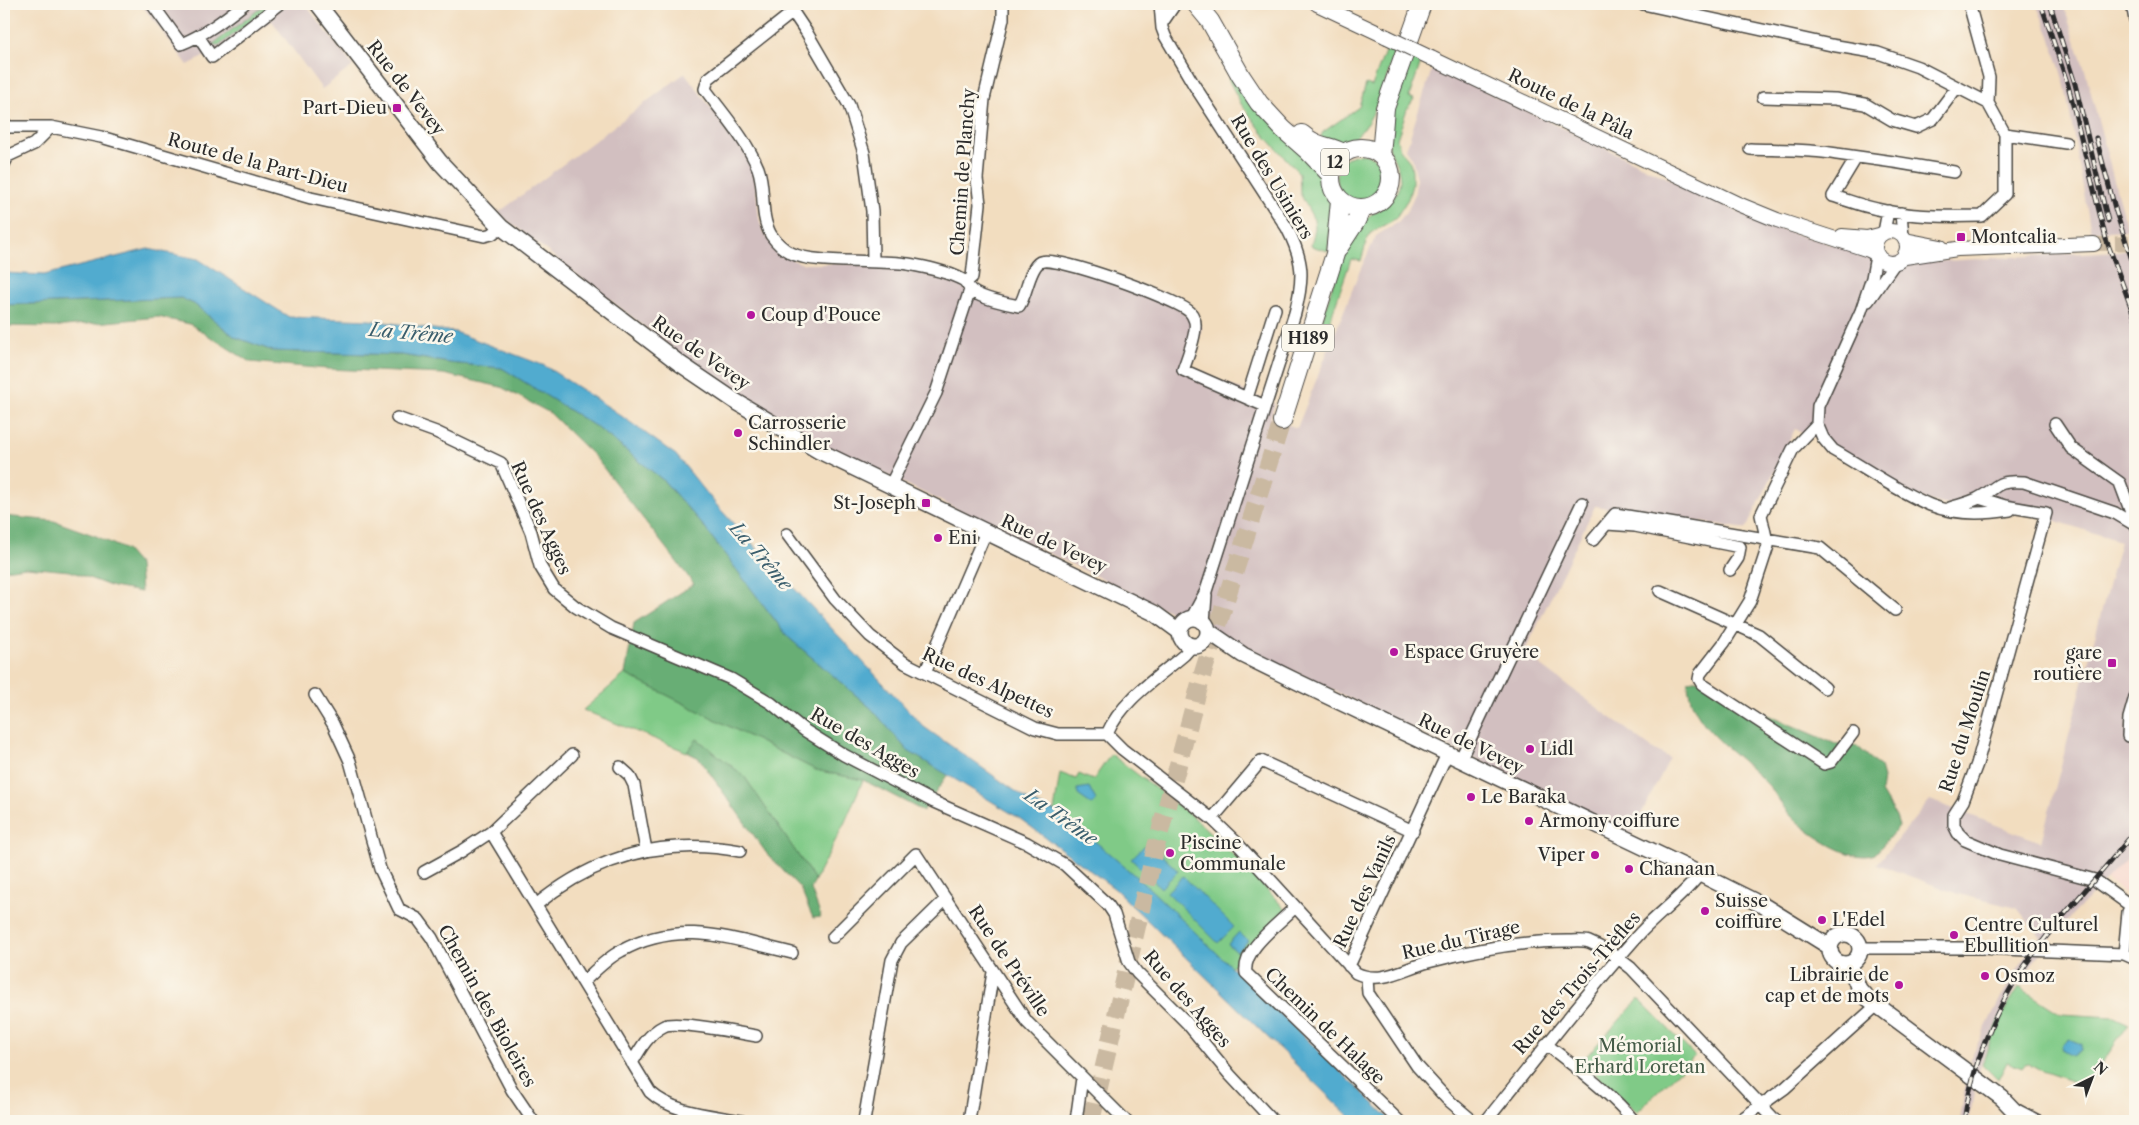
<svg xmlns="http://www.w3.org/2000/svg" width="2139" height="1125" viewBox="0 0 2139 1125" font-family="'Libre Caslon Text',serif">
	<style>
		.built { fill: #f7d1c7 }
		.industrial { fill: #d2bfc0 }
		.green { fill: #80ca87; stroke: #567a59 }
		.forest { fill: #68ae74; stroke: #4a6c50 }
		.water { fill: #51abcf; stroke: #3e6b7d }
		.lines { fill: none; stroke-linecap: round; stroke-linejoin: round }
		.tertiary-tunnel { stroke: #cab9a1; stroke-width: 14; stroke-dasharray: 14 7; stroke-linecap: butt }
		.trunk-tunnel { stroke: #cab9a1; stroke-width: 18; stroke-dasharray: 18 9; stroke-linecap: butt }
		.minor-casing { stroke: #494641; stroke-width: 14 }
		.tertiary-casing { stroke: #494641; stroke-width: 16 }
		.secondary-casing { stroke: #494641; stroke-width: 18 }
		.trunk-casing { stroke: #494641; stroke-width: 20 }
		.minor { stroke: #fff; stroke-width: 11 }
		.tertiary { stroke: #fff; stroke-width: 14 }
		.secondary { stroke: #fff; stroke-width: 15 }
		.trunk { stroke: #fff; stroke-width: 18 }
		.rail-casing { stroke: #2b2b2b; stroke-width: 5 }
		.rail { stroke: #fbf7ec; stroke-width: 3; stroke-dasharray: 9; stroke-linecap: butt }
		.tertiary-bridge-casing { stroke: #494641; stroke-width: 16; stroke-linecap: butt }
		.tertiary-bridge { stroke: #fff; stroke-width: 14 }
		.poi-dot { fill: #b5179e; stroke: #fbf7ec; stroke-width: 2 }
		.labels { text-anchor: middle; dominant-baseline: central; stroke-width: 5; stroke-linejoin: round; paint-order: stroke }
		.shield { fill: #fbf7ec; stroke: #696865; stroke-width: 1 }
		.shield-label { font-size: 16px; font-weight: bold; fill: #2b2b2b }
		.street-label { font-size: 18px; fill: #2b2b2b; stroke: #fbf7ec }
		.poi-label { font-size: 18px; fill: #2b2b2b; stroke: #fbf7ec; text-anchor: start }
		.park-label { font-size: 18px; fill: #445b47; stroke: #fbf7ec }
		.water-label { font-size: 19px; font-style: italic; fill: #3a5e6d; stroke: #fbf7ec }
	</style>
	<rect width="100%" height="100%" fill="#fbf7ec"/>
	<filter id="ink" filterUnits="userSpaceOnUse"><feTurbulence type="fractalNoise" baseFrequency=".02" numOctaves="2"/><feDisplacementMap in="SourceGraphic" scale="10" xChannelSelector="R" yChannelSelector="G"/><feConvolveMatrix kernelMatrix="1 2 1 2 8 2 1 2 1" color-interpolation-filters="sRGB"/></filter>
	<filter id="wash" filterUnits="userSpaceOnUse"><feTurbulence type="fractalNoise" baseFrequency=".0096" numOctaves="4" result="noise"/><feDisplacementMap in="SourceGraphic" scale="20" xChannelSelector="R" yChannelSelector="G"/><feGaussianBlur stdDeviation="1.12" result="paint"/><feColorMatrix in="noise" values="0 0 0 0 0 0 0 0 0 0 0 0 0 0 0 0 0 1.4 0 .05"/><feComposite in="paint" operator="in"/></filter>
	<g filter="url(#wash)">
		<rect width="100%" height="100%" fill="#f2ddbf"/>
		<path class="built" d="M2135 847V900L2106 879 2126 859Z"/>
		<path class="industrial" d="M141 4H305L353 66 322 89 272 21 188 65Z
			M2036 4H2063L2085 70 2127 230 2091 232 2065 86 2050 36Z
			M1433 66 1732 209 1792 233 1852 249 1926 262 2135 250V847L2126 859 2050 939 2019 983 1998 1021 1981 1063 1968 1121H1960L1965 1088 1973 1063 1969 1061 1999 1001 2020 965 2041 937 2017 908 1958 894 1877 864 1930 800 2041 842 2120 541 2017 509 1962 508 1916 498 1826 442 1795 429 1746 529 1595 506 1524 653 1653 749 1670 758 1631 834 812 439 759 409 707 375 498 213 685 73 748 158 755 180 759 218 762 229 772 245 793 260 803 264H866L916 270 1015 301 1020 300 1039 260 1150 289 1199 323 1202 327 1190 368 1275 404 1270 418 1297 428 1361 268 1376 236 1398 222 1408 210 1414 196 1417 178 1412 158 1406 149Z"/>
		<path class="green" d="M266 4H272L220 45H212Z
			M1387 46 1396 50C1386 77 1374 133 1345 143 1338 145 1329 142 1322 142L1321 136 1323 132 1359 107 1366 84 1372 86Z
			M1411 58 1421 62 1409 97 1414 99 1407 109 1397 139 1400 149 1410 162 1412 170V185L1408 199 1395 219 1372 232 1367 240 1361 261 1351 259 1326 332 1319 330C1330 297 1339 251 1360 224 1371 211 1388 209 1397 192 1406 172 1392 162 1389 145 1384 117 1402 84 1411 58Z
			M1234 75 1321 176 1332 206 1328 251 1311 246 1315 228 1314 220 1300 193 1299 173 1267 138 1241 104 1228 79Z
			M1337 178a24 24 0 1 1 48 0a24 24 0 1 1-48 0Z
			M625 674 816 770 863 780 845 822 815 880 744 776 697 739 687 752 583 710Z
			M1111 754 1198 821 1248 869 1286 910 1231 967C1174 913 1119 857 1054 811L1060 773 1076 779 1079 774 1093 780Z
			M2019 987 2061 1014 2114 1017 2129 1024 2086 1086 2039 1070 2026 1063 2022 1068 2007 1062 1998 1080 1982 1064 1998 1021Z
			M1639 999 1695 1056 1637 1112 1581 1062Z"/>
		<path class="forest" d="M181 298 194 304 235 337 273 351 402 355 450 363 502 368 598 428 663 480 701 523 788 637 872 709 908 751 948 774 923 811 863 780 816 770 625 674 634 623 694 584 595 457 550 413 501 387 443 374 327 369 250 362 190 324 158 317 55 327 4 326V305Z
			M4 516 54 521 96 536 126 550 139 565 141 592 113 587 70 571 26 567 4 570Z
			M1699 679 1719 684 1758 711 1803 730 1838 745 1857 746 1880 767 1883 778 1881 792 1896 817 1899 826 1875 854C1851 864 1809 833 1792 817 1783 808 1777 796 1769 786 1742 756 1687 726 1688 681Z
			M697 739 744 776 815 880 811 889 821 917 813 918 800 888 767 854 699 758 687 752Z"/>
		<path class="water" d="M148 249 198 259 289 317 370 320 455 332 545 366 613 410 676 455 719 508 924 727 1031 802 1054 811 1090 837 1148 887 1392 1121H1354L1115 889 1019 818 908 751 872 709 788 637 701 523 663 480 598 428 502 368 450 363 402 355 273 351 235 337 194 304 181 298 4 305V273L44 275Z
			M1089 787 1096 800 1092 805 1078 795 1077 789Z
			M1148 842 1178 871 1161 888 1131 859Z
			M1183 876 1234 927 1218 943 1167 892Z
			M1239 932 1248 941 1237 952 1228 944Z
			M2069 1039 2081 1044V1050L2072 1056 2063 1051 2062 1046Z"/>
	</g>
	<g filter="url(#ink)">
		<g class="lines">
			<path class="tertiary-tunnel" d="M2094 244 2135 243"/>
			<path class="trunk-tunnel" d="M1091 1121 1155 850 1202 676 1282 421"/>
			<g class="minor-casing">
				<path id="minor" d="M152 4 181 44C204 35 225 19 244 4
					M1160 4 1162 28 1165 36 1194 85 1287 228C1304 261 1304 278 1295 313L1206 591 1191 619
					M1643 4 1831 45 1878 53 1918 67 1988 103
					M2132 4 2135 20
					M1162 23 1175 4
					M198 36 212 57 280 4
					M1763 97 1835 99 1865 104 1892 120 1916 127 1933 119 1957 87
					M4 127H51L101 137 311 198 484 236 492 234 501 227
					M2005 134 2066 143
					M1750 149C1778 150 1809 149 1837 154 1876 159 1915 165 1954 172
					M1856 158 1833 196C1847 200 1862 206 1877 209 1911 217 1948 217 1982 216L2005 194V134L1988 103 1989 77 1969 4
					M4 164 8 156 34 144 51 127
					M1901 213 1903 237
					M1884 232 1888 211
					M873 260 872 211 864 153 849 105 807 33 793 12 708 79 705 89C723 114 746 139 758 168 766 189 759 215 771 235 776 242 783 249 791 253 814 265 878 259 908 264 925 267 947 271 963 280 967 282 968 288 972 291 981 298 1007 304 1019 306 1027 295 1029 268 1040 262 1054 254 1177 299 1190 312 1192 314 1193 316 1194 319 1199 328 1187 359 1183 370L1265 406
					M966 282 972 277 980 204 977 179 984 99 1003 19V4
					M1868 301 1894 264
					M1247 398 1275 309
					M397 418 436 432 501 463 531 532 540 566 554 589 576 607 611 628 731 679 771 703 804 730 844 755 934 802 1027 843 1065 865 1108 905 1114 914 1129 962 1137 973 1187 1023 1230 1075 1273 1121
					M1817 424 1823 438 1833 450C1865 468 1897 491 1930 505 1955 515 1985 514 2010 510
					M2055 424 2071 448 2120 483 2135 523
					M890 486 936 393 970 290
					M1979 498 2005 506 2046 513 1977 764 1963 801 1954 815V825L1958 833 1965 840 2000 855 2095 880 2131 906
					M1950 508C1959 505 1968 503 1977 499 1999 488 1993 480 2024 482L2115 513 2135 525
					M1607 524 1635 526 1740 547 1738 558 1730 570
					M787 534 835 599 870 636 905 663 1035 728 1058 734H1107C1121 701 1157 678 1184 655L1192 646
					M1593 540 1615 514 1820 548 1895 610
					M1660 591 1759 635 1825 688
					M1204 622 1206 595
					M925 673 986 532
					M315 695 333 724 350 761 380 869 399 909 418 919 432 938 512 1090 533 1121
					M1853 733 1831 762 1824 764 1702 684 1699 679 1700 674 1724 643 1750 601 1768 546 1761 515 1793 449 1817 424 1818 406 1861 311 1872 278 1876 256
					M1107 734 1122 749 1212 819 1235 841 1356 973C1381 985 1403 969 1428 962 1473 950 1520 941 1567 941 1574 941 1583 940 1589 942 1604 948 1619 958 1631 968L1776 1121
					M2128 736 2129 718 2135 697
					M1460 760 1582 503
					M620 767 629 775 634 785 646 850
					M1212 819 1261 761 1413 831
					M491 832 650 1092C674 1114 712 1115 742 1121
					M424 872 462 851 491 832 572 755
					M536 905C596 856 663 837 740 851
					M1295 907C1279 924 1242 949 1246 973L1399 1121
					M833 937 916 854 1027 1022 1126 1121
					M1860 948H1980L2124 954 2135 959
					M2124 954 2128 912 2131 906 2135 904
					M1349 966 1447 754
					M1367 978 1368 993 1417 1066 1447 1099 1473 1121
					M583 982C595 971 607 958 621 951 681 918 731 939 792 953
					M1546 1044C1576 1068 1609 1091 1634 1121
					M632 1063C640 1049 649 1033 664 1026 676 1020 739 1033 756 1036
					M2017 1110 2038 1121
					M864 1121 892 960 901 943 946 899
					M969 1121 993 972
					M1076 1121 1082 1078
					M1486 1121C1537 1058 1586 993 1641 932 1660 912 1683 896 1700 874
					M1739 1121 1785 1088 1876 1006"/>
			</g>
			<g class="tertiary-casing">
				<path id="tertiary" d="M1317 4 1387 37
					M1431 58 1738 204 1777 220 1869 250 1876 254
					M1875 247a16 16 0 1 1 32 0a16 16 0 1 1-32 0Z
					M1842 236 1867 238 1879 235
					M1905 240 1941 247
					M1905 257 1957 249 2094 244"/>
			</g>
			<g class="secondary-casing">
				<path id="secondary" d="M318 4 440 162 501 227 679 363 735 401 819 451 1154 613 1180 632
					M1180 632a14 14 0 1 1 28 0a14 14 0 1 1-28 0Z
					M1208 631 1243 655 1300 683 1700 874 1764 906 1830 947
					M1830 949a15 15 0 1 1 30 0a15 15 0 1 1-30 0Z
					M1849 964 1859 989 1866 997 2002 1098 2024 1121"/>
			</g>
			<g class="trunk-casing">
				<path id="trunk" d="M1196 4 1210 21 1241 76 1259 103 1283 129 1308 151 1331 175
					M1302 134C1319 149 1327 144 1343 153
					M1331 178a30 30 0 1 1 60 0a30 30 0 1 1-60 0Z
					M1381 156 1385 108 1422 4
					M1339 247 1356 221 1362 208
					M1282 421 1335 254 1340 200"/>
			</g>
			<use href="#minor" class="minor"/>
			<use href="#tertiary" class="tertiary"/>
			<use href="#secondary" class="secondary"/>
			<use href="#trunk" class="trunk"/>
			<g class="rail-casing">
				<path id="rail" d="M2041 4 2068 85 2106 239 2135 318
					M2050 4 2075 84 2108 221
					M2096 138 2116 212 2135 269
					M1964 1121C1972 1068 1991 1018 2020 973 2053 922 2098 879 2135 831"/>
			</g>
			<use href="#rail" class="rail"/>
			<g class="tertiary-bridge-casing">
				<path id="tertiary-bridge" d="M1387 37 1431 58"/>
			</g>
			<use href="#tertiary-bridge" class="tertiary-bridge"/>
		</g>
	</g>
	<g class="poi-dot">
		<rect x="392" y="103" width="10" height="10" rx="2.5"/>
		<rect x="1956" y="232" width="10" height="10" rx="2.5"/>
		<circle cx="751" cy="315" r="5"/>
		<circle cx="738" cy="433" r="5"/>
		<rect x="921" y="498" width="10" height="10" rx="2.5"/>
		<circle cx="938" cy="538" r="5"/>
		<circle cx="1394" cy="652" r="5"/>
		<rect x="2107" y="658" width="10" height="10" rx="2.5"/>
		<circle cx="1530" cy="749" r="5"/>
		<circle cx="1471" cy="797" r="5"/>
		<circle cx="1529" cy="821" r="5"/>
		<circle cx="1170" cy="853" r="5"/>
		<circle cx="1595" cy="855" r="5"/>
		<circle cx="1629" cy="869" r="5"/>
		<circle cx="1705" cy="911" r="5"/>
		<circle cx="1822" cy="920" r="5"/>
		<circle cx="1954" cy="935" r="5"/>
		<circle cx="1985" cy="976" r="5"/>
		<circle cx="1899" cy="985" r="5"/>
	</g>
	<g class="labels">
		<g class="shield">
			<rect x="1321" y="148.5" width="28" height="27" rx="4"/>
			<rect x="1282" y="324.5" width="52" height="27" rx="4"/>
		</g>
		<g class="shield-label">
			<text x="1335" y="162">12</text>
			<text x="1308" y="338">H189</text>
		</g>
		<g class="street-label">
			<text transform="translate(406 88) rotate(52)">Rue de Vevey</text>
			<text transform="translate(1571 104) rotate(26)">Route de la Pâla</text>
			<text transform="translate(258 163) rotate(15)">Route de la Part-Dieu</text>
			<text transform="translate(963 172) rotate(-86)">Chemin de Planchy</text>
			<text transform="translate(1272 177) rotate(59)">Rue des Usiniers</text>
			<text transform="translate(701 353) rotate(35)">Rue de Vevey</text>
			<text transform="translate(541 518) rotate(66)">Rue des Agges</text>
			<text transform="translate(1054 544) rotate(25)">Rue de Vevey</text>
			<text transform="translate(988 683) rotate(25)">Rue des Alpettes</text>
			<text transform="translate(1965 731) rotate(-72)">Rue du Moulin</text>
			<text transform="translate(865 743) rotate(30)">Rue des Agges</text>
			<text transform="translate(1471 744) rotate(26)">Rue de Vevey</text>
			<text transform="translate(1365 891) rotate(-65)">Rue des Vanils</text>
			<text transform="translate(1461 940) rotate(-13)">Rue du Tirage</text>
			<text transform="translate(1009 961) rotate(56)">Rue de Préville</text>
			<text transform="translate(1577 983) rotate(-49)">Rue des Trois-Trèfles</text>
			<text transform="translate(1187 999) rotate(49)">Rue des Agges</text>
			<text transform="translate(487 1006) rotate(61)">Chemin des Bioleires</text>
			<text transform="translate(1325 1026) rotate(44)">Chemin de Halage</text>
		</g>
		<g class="poi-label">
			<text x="387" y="108" text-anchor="end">Part-Dieu</text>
			<text x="1971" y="237">Montcalia</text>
			<text x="761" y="315">Coup d'Pouce</text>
			<text x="748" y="423">Carrosserie<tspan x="748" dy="21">Schindler</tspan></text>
			<text x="916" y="503" text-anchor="end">St-Joseph</text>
			<text x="948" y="538">Eni</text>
			<text x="1404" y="652">Espace Gruyère</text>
			<text x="2102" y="653" text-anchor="end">gare<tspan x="2102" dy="21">routière</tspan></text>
			<text x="1540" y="749">Lidl</text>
			<text x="1481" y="797">Le Baraka</text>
			<text x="1539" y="821">Armony coiffure</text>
			<text x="1180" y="843">Piscine<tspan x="1180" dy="21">Communale</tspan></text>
			<text x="1585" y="855" text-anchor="end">Viper</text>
			<text x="1639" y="869">Chanaan</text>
			<text x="1715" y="901">Suisse<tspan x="1715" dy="21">coiffure</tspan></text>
			<text x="1832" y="920">L'Edel</text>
			<text x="1964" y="925">Centre Culturel<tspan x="1964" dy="21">Ebullition</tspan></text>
			<text x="1889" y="975" text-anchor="end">Librairie de<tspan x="1889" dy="21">cap et de mots</tspan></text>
			<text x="1995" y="976">Osmoz</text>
		</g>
		<g class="park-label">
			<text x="1640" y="1046">Mémorial<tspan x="1640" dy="21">Erhard Loretan</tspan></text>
		</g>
		<g class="water-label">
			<text transform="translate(411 333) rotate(5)">La Trême</text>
			<text transform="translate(761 556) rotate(49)">La Trême</text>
			<text transform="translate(1061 817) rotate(35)">La Trême</text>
		</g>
	</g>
	<rect width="2139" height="1125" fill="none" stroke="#fbf7ec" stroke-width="20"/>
	<g transform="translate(2092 1078) rotate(42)" stroke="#fbf7ec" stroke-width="4" paint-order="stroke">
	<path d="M0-4L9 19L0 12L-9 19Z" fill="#2b2b2b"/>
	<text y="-8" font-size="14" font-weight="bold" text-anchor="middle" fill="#2b2b2b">N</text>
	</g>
</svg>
